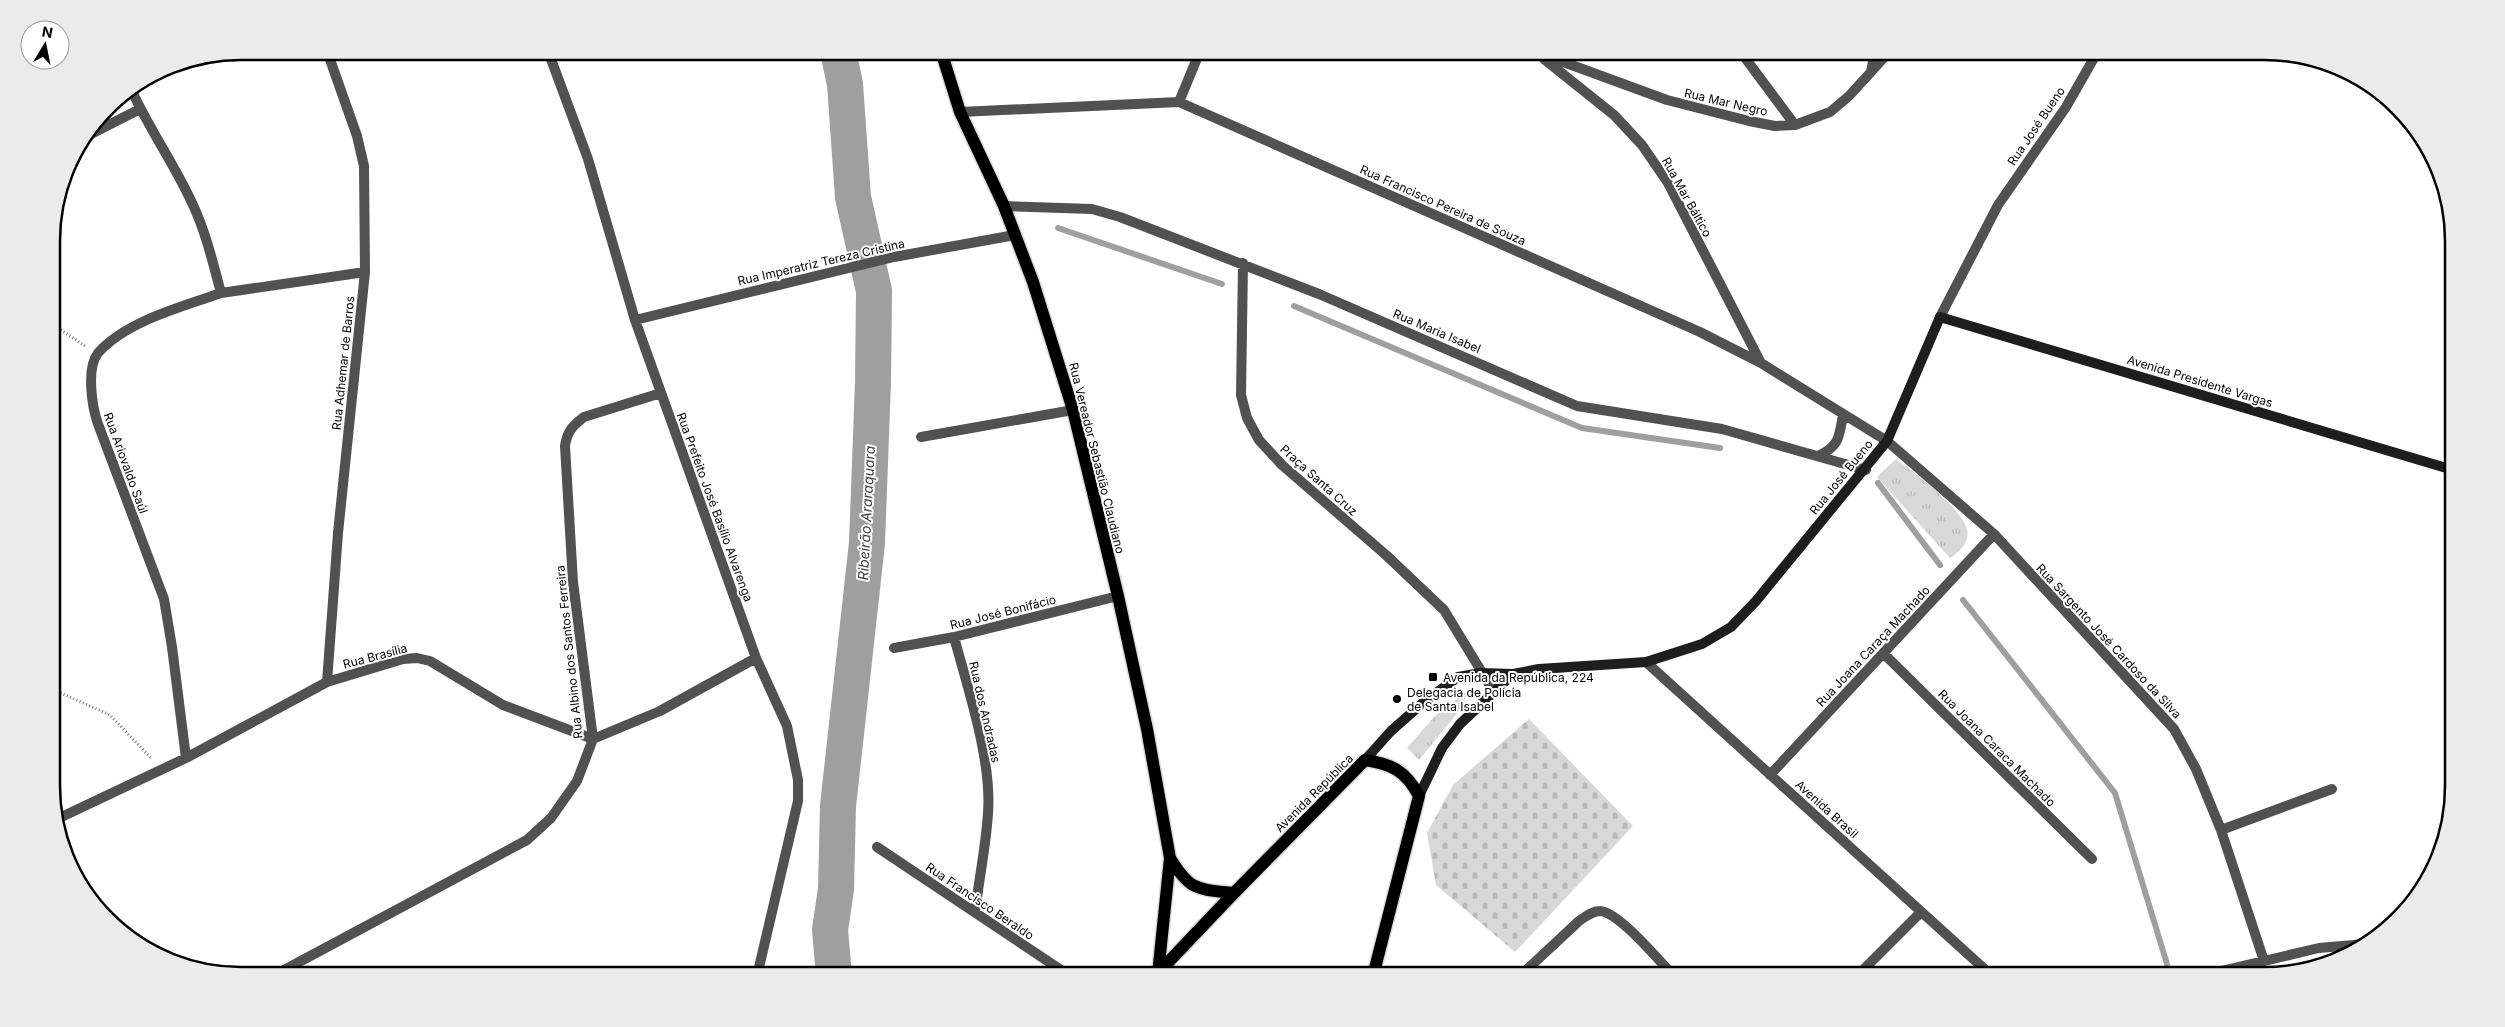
<svg xmlns="http://www.w3.org/2000/svg" width="2505" height="1027" viewBox="0 0 2505 1027" font-family="Inter,sans-serif">
	<style>
		.cemetery { fill: url(#cemetery-stones) }
		.park { fill: url(#park-tufts) }
		.lines { fill: none; stroke-linecap: round; stroke-linejoin: round }
		.stream { stroke: #9f9f9f; stroke-width: 6 }
		.river { stroke: #9f9f9f; stroke-width: 36 }
		.primary-casing { stroke: #dbdbdb; stroke-width: 15 }
		.path { stroke: #737373; stroke-width: 3; stroke-dasharray: 1 2.5; stroke-linecap: butt }
		.street { stroke: #515151; stroke-width: 10 }
		.secondary { stroke: #1e1e1e; stroke-width: 10 }
		.primary { stroke: #000; stroke-width: 12 }
		.poi-dot { fill: #000; stroke: #fff; stroke-width: 2 }
		.labels { text-anchor: middle; dominant-baseline: central; stroke-width: 4; stroke-linejoin: round; paint-order: stroke }
		.street-label { font-size: 12px; fill: #000; stroke: #fff }
		.poi-label { font-size: 12px; fill: #000; stroke: #fff; text-anchor: start }
		.water-label { font-size: 14px; font-style: italic; fill: #404040; stroke: #fff }
		.rim { fill: none; stroke: #000; stroke-width: 2.5 }
	</style>
	<defs>
		<pattern id="cemetery-stones" width="16" height="16" patternUnits="userSpaceOnUse" patternTransform="scale(1.25)"><rect width="16" height="16" fill="#d8d8d8"/><path d="M2 7V4a2 2 0 0 1 4 0v3zM10 15v-3a2 2 0 0 1 4 0v3z" fill="#b8b8b8"/></pattern>
		<pattern id="park-tufts" width="24" height="20" patternUnits="userSpaceOnUse" patternTransform="scale(1.25)"><rect width="24" height="20" fill="#d8d8d8"/><path d="M3 7l-1-3M5 7V3M7 7l1-3M15 17l-1-3M17 17v-4M19 17l1-3" fill="none" stroke="#b8b8b8"/></pattern>
	</defs>
	<rect width="100%" height="100%" fill="#fff"/>
	<path class="cemetery" d="M1529 719 1633 826 1515 952 1436 885 1427 833 1453 785Z"/>
	<path class="park" d="M1896 459C1913 471 1964 510 1967 530 1970 543 1959 552 1950 558L1877 477Z
		M1468 690 1463 706 1419 760 1407 748 1434 717Z"/>
	<g class="lines">
		<path class="stream" d="M1058 228 1222 284
			M1294 306 1582 428 1720 448
			M1878 483 1940 565
			M1963 600 2115 793 2167 964"/>
		<path class="river" d="M834 976 830 930 836 889 838 806 867 543 873 382 874 291 853 197 845 84 838 51"/>
		<g class="primary-casing">
			<path id="primary" d="M941 51 960 112 1004 206 1033 282 1073 410 1118 596 1147 729 1170 858 1158 974
				M1170 858C1190 891 1197 889 1234 893
				M1157 974 1234 893 1365 760C1392 764 1406 771 1419 796L1373 976"/>
		</g>
		<path class="path" d="M52 324 85 346
			M54 690 110 715 152 759"/>
		<path class="street" d="M327 51 357 136 364 166 365 272 338 533 327 682
			M548 51 588 159 635 320 756 658 787 726 798 780V801L757 976
			M1740 51 1795 125
			M1536 52 1667 100 1749 121 1775 126 1795 125 1830 112 1849 96 1890 51
			M1544 59 1614 115 1642 145 1668 183 1761 363
			M1871 72 1875 51
			M131 89C149 129 175 165 193 205 206 233 213 263 221 293 182 307 126 321 98 353 86 368 92 407 98 424L164 599 172 647 186 758
			M1179 102 1200 51
			M960 112 1179 102 1700 332 1761 363 1887 441 1994 534 2174 729 2196 769 2221 830 2264 961
			M87 136 140 109
			M1004 206 1092 209 1120 217 1319 294 1577 406 1722 429 1866 470
			M1243 263 1241 395 1247 418 1259 440 1282 465 1386 555 1444 610 1494 692
			M221 293 365 272
			M1940 317 1998 205 2066 107 2098 51
			M635 320 894 257 1015 235
			M921 437 1073 410
			M1818 456C1840 446 1839 436 1843 415
			M954 637C968 689 992 760 988 813 986 846 979 879 975 912
			M894 648 954 637 1118 596
			M1884 654 2092 859
			M1646 662 1991 975
			M1770 775 1994 534
			M55 820 186 758 327 682 403 659 417 658 430 661 503 705 593 739 660 711 756 658
			M2221 830 2332 789
			M877 847 1070 976
			M2410 906 2416 898
			M1858 975 1921 912
			M2204 975 2319 948 2365 944
			M269 976 286 969 527 840 551 818 577 781 593 739 573 582 565 446C567 432 572 426 584 417L661 393
			M1520 976 1579 921C1586 916 1592 911 1600 911 1619 912 1659 961 1673 975"/>
		<path class="secondary" d="M1365 760 1391 731 1425 701 1458 677 1481 673 1513 674 1539 669 1646 662 1702 644 1731 627 1756 601 1887 441 1940 317 2453 470
			M1419 796 1442 748 1460 724 1513 674"/>
		<use href="#primary" class="primary"/>
	</g>
	<g class="poi-dot">
		<rect x="1428" y="672" width="10" height="10" rx="2.5"/>
		<circle cx="1397" cy="699" r="5"/>
	</g>
	<g class="labels">
		<g class="street-label">
			<text transform="translate(1726 102) rotate(13)">Rua Mar Negro</text>
			<text transform="translate(2036 126) rotate(-56)">Rua José Bueno</text>
			<text transform="translate(1687 197) rotate(61)">Rua Mar Báltico</text>
			<text transform="translate(1443 205) rotate(24)">Rua Francisco Pereira de Souza</text>
			<text transform="translate(821 262) rotate(-13)">Rua Imperatriz Tereza Cristina</text>
			<text transform="translate(1437 331) rotate(23)">Rua Maria Isabel</text>
			<text transform="translate(343 363) rotate(-84)">Rua Adhemar de Barros</text>
			<text transform="translate(2200 381) rotate(17)">Avenida Presidente Vargas</text>
			<text transform="translate(1097 458) rotate(76)">Rua Vereador Sebastião Claudiano</text>
			<text transform="translate(126 463) rotate(70)">Rua Ariovaldo Saúl</text>
			<text transform="translate(1841 477) rotate(-51)">Rua José Bueno</text>
			<text transform="translate(1319 480) rotate(42)">Praça Santa Cruz</text>
			<text transform="translate(715 507) rotate(70)">Rua Prefeito José Basílio Alvarenga</text>
			<text transform="translate(1003 612) rotate(-14)">Rua José Bonifácio</text>
			<text transform="translate(2109 641) rotate(47)">Rua Sargento José Cardoso da Silva</text>
			<text transform="translate(1873 646) rotate(-47)">Rua Joana Caraça Machado</text>
			<text transform="translate(569 652) rotate(-96)">Rua Albino dos Santos Ferreira</text>
			<text transform="translate(375 656) rotate(-15)">Rua Brasília</text>
			<text transform="translate(985 712) rotate(77)">Rua dos Andradas</text>
			<text transform="translate(1997 748) rotate(45)">Rua Joana Caraca Machado</text>
			<text transform="translate(1314 793) rotate(-45)">Avenida República</text>
			<text transform="translate(1827 809) rotate(42)">Avenida Brasil</text>
			<text transform="translate(980 901) rotate(34)">Rua Francisco Beraldo</text>
		</g>
		<g class="poi-label">
			<text x="1443" y="677">Avenida da República, 224</text>
			<text x="1407" y="692">Delegacia de Polícia<tspan x="1407" dy="14">de Santa Isabel</tspan></text>
		</g>
		<g class="water-label">
			<text transform="translate(866 513) rotate(-87)">Ribeirão Araraquara</text>
		</g>
	</g>
	<path d="M0 0H2505V1027H0ZM241 60H2264A181 181 0 0 1 2445 241V786A181 181 0 0 1 2264 967H241A181 181 0 0 1 60 786V241A181 181 0 0 1 241 60Z" fill="#ebebeb" fill-rule="evenodd"/>
	<path class="rim" d="M241 60H2264A181 181 0 0 1 2445 241V786A181 181 0 0 1 2264 967H241A181 181 0 0 1 60 786V241A181 181 0 0 1 241 60Z"/>
	<g transform="translate(45 45) rotate(10)"><circle r="24" fill="#ffffff" stroke="#999999"/>
	<path d="M0-4L9 19L0 12L-9 19Z" fill="#000000"/>
	<text y="-8" font-size="14" font-weight="bold" text-anchor="middle" fill="#000000">N</text>
	</g>
</svg>
